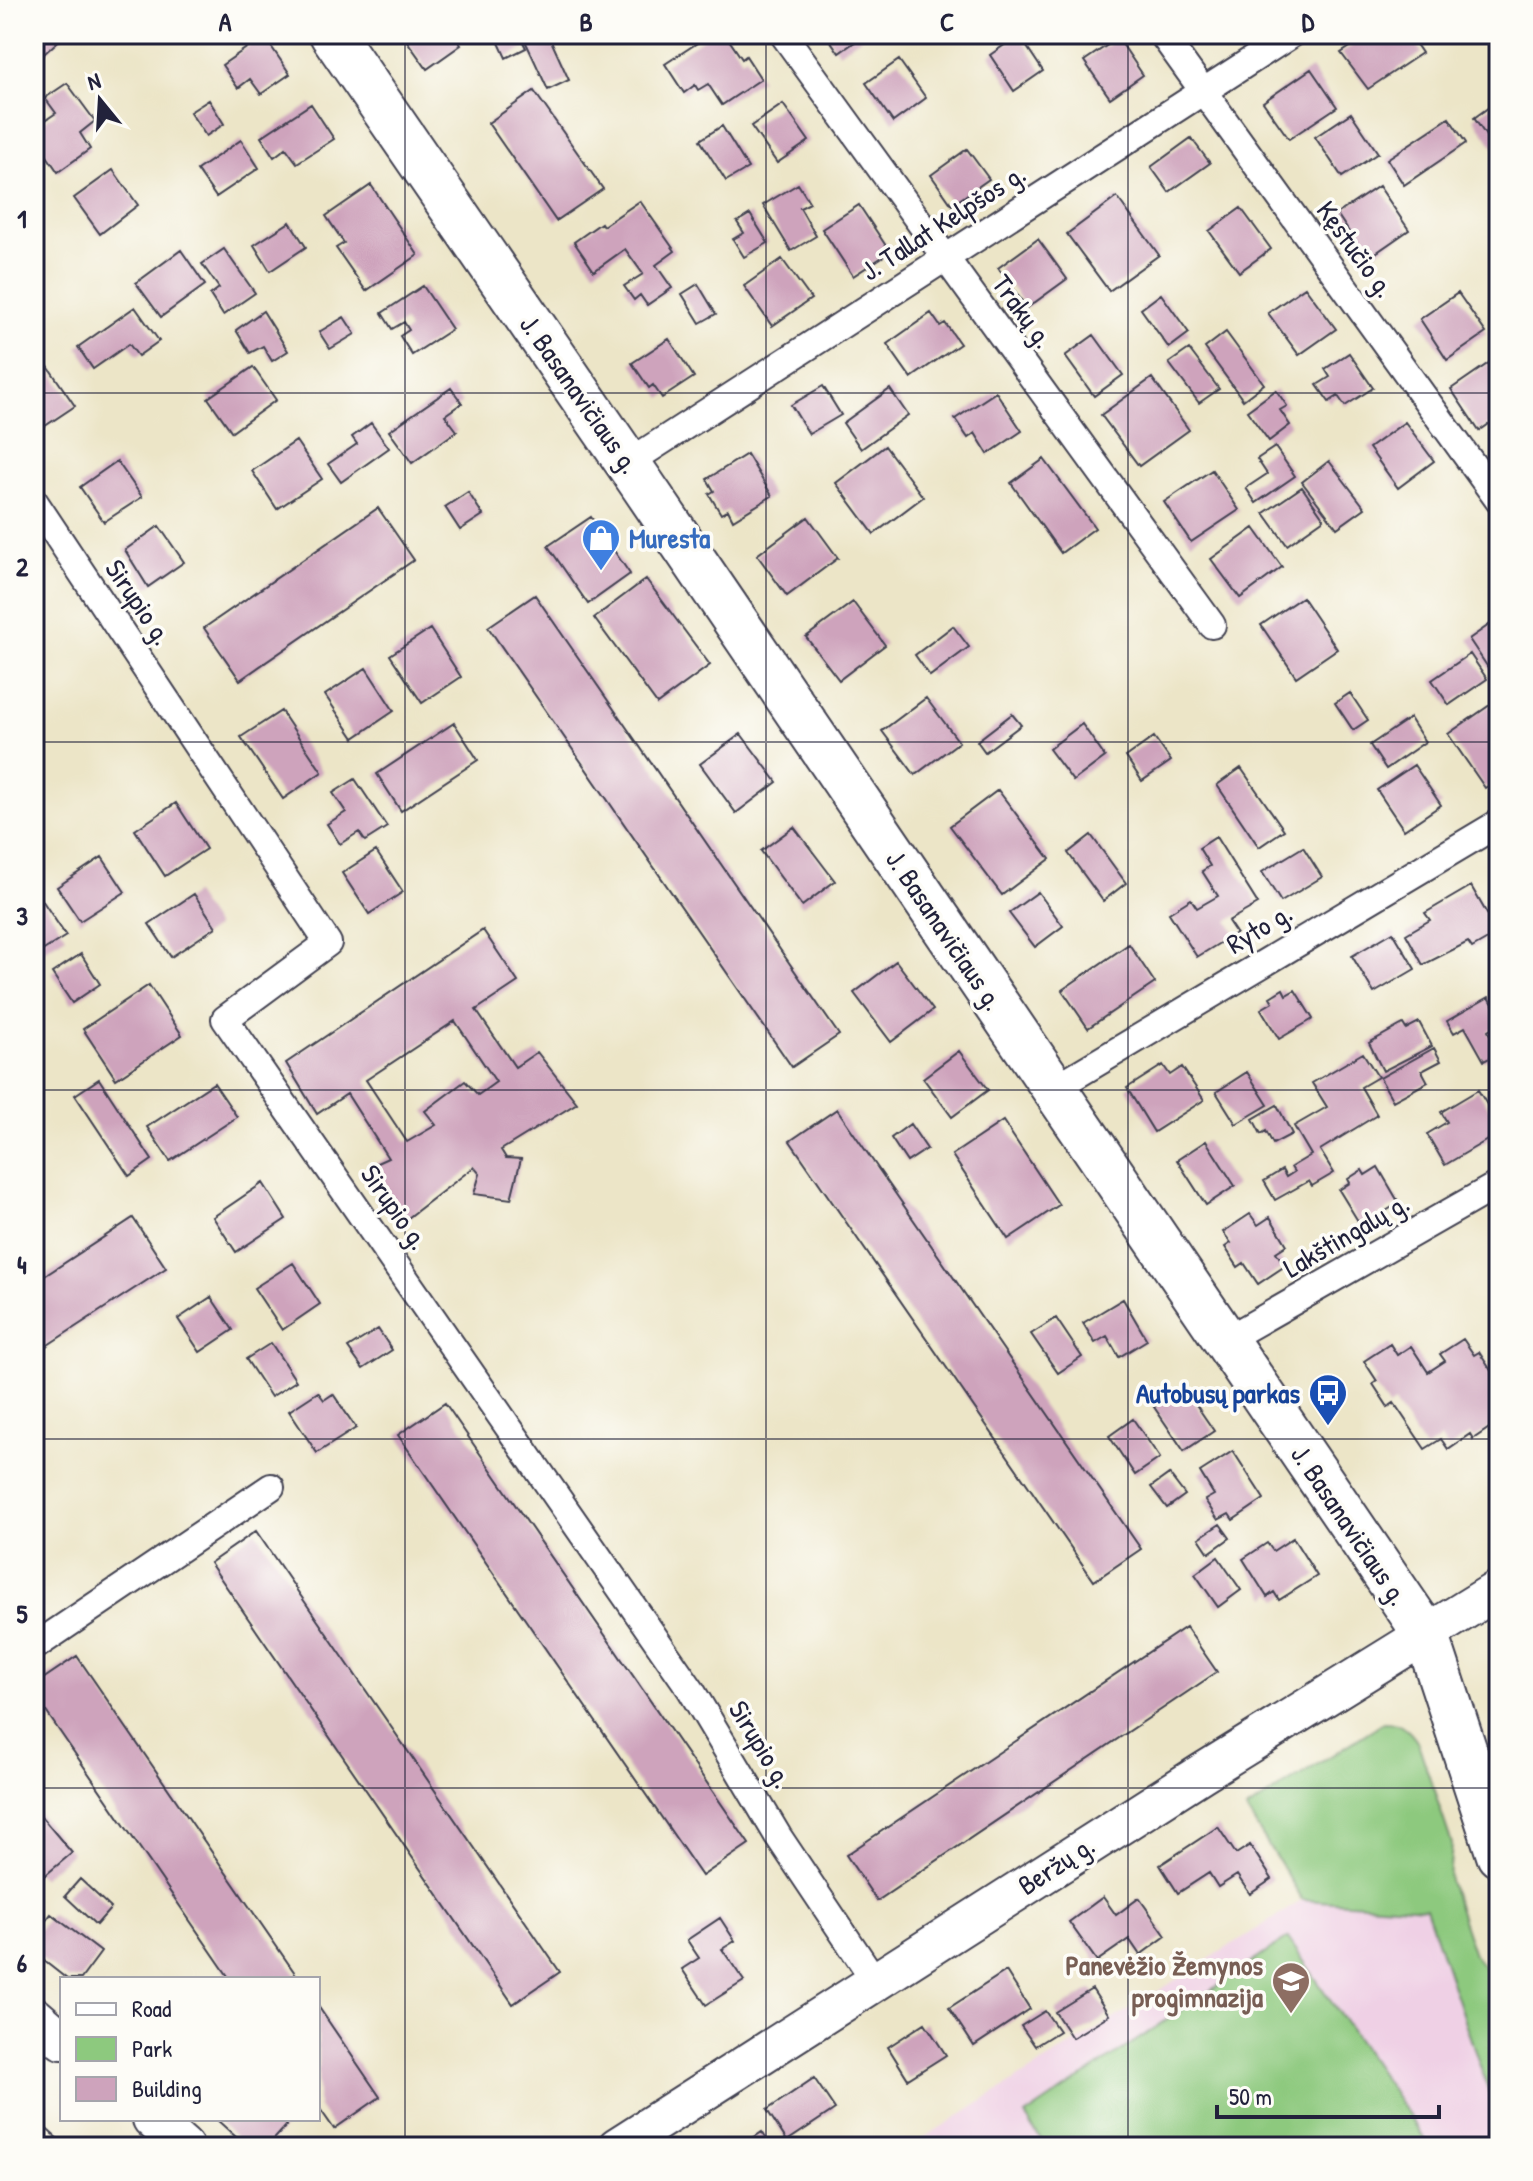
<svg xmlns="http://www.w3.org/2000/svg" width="1533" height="2181" viewBox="0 0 1533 2181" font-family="'Patrick Hand',sans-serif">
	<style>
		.built { fill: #efd0e5 }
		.green { fill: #8dc97e; stroke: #58765c; stroke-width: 2 }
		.building { fill: #cea3bc; fill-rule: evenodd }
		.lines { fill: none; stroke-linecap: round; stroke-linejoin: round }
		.minor-casing { stroke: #403f50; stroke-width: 30 }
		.secondary-casing { stroke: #403f50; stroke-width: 42 }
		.trunk-casing { stroke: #403f50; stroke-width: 48 }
		.minor { stroke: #fff; stroke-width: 26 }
		.secondary { stroke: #fff; stroke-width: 38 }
		.trunk { stroke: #fff; stroke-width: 44 }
		.grid { fill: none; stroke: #22223b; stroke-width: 2; stroke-opacity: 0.55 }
		.labels { text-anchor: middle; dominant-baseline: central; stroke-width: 7; stroke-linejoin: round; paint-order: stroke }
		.street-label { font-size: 28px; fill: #22223b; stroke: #fdfcf7 }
		.shop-label { font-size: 28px; font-weight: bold; fill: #366cbe; stroke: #fdfcf7; text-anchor: start }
		.transit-label { font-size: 28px; font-weight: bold; fill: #164399; stroke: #fdfcf7; text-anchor: end }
		.education-label { font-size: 28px; font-weight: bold; fill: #785e54; stroke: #fdfcf7; text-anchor: end }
		.neatline { fill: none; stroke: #22223b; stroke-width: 3 }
		.grid-label { font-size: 26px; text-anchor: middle; font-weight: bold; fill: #22223b }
	</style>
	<rect width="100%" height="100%" fill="#fdfcf7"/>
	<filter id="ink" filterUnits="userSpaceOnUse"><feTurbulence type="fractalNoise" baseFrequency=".0125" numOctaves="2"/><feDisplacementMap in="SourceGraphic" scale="16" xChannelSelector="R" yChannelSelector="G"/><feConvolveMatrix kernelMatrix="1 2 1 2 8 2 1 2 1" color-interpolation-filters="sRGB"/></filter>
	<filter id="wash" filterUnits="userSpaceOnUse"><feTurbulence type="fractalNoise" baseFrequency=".006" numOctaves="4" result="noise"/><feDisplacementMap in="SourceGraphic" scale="32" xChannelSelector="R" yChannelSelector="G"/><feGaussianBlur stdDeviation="1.8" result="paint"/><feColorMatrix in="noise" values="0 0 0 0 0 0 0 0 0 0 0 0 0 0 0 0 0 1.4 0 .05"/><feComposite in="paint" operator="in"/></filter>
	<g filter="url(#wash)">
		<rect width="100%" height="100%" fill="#ece5c7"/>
		<path class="built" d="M1303 1900 1426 1908 1499 2122V2147H909Z"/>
		<path class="green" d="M1384 1722C1402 1723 1408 1728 1418 1743L1452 1844 1449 1881 1474 1955 1499 1985V2122L1426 1908 1303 1900 1246 1810Z
			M1288 1938 1430 2147H1046L1025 2116Z"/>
		<g id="blocks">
			<path class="building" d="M34 34H66L35 62Z
				M402 34H453L461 45 427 69Z
				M495 34H519L526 48 506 58Z
				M522 34H548L569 80 548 90Z
				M711 34H725L742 59 746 56 761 79 722 105 708 84 698 90 695 85 684 93 665 64Z
				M826 34H866L839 53Z
				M1370 34H1409L1422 53 1368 89 1341 53Z
				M1019 35 1043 71 1014 91 990 55Z
				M264 36 290 74 261 94 250 79 238 88 222 65Z
				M1118 38 1143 75 1110 98 1084 61Z
				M899 60 926 98 893 122 866 83Z
				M1311 69 1337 107 1289 139 1263 102Z
				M67 83 95 121 80 133 90 149 58 172 34 137V128L56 113 45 98Z
				M534 91 603 189 556 221 488 123Z
				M209 100 224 124 206 136 190 112Z
				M1499 100V155L1474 118Z
				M311 104 334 139 297 163 286 148 274 157 261 137Z
				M783 104 809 141 777 163 751 126Z
				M1351 113 1378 153 1342 177 1315 137Z
				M1449 118 1466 143 1404 185 1387 159Z
				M722 126 748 168 726 181 700 140Z
				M1191 138 1210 163 1169 192 1151 167Z
				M241 140 259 168 216 197 197 170Z
				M967 149 989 179 952 205 931 175Z
				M113 170 138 205 100 234 74 198Z
				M798 184 810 203 800 208 816 236 791 251 763 205Z
				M371 185 418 255 366 291 336 248 344 243 326 216Z
				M1379 186 1409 230 1367 259 1337 214Z
				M1117 197 1159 255 1109 291 1067 234Z
				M640 201 675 251 656 265 672 288 647 305 640 295 634 300 624 286 643 274 625 249 594 271 574 242 601 223 603 226Z
				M859 205 890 252 853 276 822 229Z
				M1241 208 1271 249 1239 272 1209 231Z
				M750 214 768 243 744 257 733 239 744 233 737 222Z
				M290 222 306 247 270 271 254 245Z
				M1038 239 1067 279 1027 308 998 268Z
				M224 249 255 293 223 315 210 295 219 288 202 264Z
				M181 250 205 285 161 317 136 283Z
				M782 259 811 299 772 326 744 286Z
				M698 284 716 314 700 323 682 294Z
				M423 286 452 329 412 355 400 336 409 330 404 322 392 329 382 313Z
				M1305 287 1336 329 1299 355 1268 313Z
				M1458 293 1486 333 1447 360 1420 319Z
				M1161 294 1189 333 1169 348 1141 309Z
				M135 307 159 341 138 356 129 344 93 369 78 347Z
				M263 311 288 351 272 361 263 346 250 353 236 330Z
				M931 313 940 326 945 323 960 344 911 378 887 344Z
				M344 317 355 334 330 349 319 332Z
				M1226 332 1264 384 1243 400 1205 348Z
				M1094 335 1123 375 1094 396 1065 356Z
				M669 339 694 377 662 398 653 385 649 388 632 363Z
				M36 349 75 406 39 430 34 422V403L38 400 34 394V351Z
				M1189 349 1219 389 1199 403 1169 363Z
				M1349 353 1373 388 1345 406 1338 396 1329 402 1317 385 1330 377 1325 369Z
				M1499 356V417L1479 431 1451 389Z
				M253 367 276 400 232 432 208 398Z
				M1152 378 1189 430 1139 466 1101 415Z
				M823 386 841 415 809 434 791 405Z
				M451 388 462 403 445 415 457 431 412 463 389 431Z
				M890 389 908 415 861 449 843 423Z
				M1276 390 1287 406 1280 410 1290 425 1269 441 1247 411Z
				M996 392 1022 431 988 454 975 433 968 438 955 419Z
				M1405 422 1434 461 1398 488 1369 448Z
				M371 423 389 448 341 482 328 464 357 444 352 437Z
				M296 441 322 479 277 509 252 471Z
				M885 446 923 497 874 534 836 483Z
				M1275 447 1295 476 1256 503 1246 488 1267 474 1257 459Z
				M747 454 772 496 733 520 728 510 721 514 709 494 714 491 707 479Z
				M1044 459 1095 528 1061 553 1011 483Z
				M117 461 142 497 104 522 80 487Z
				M1329 461 1365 508 1337 528 1302 482Z
				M1212 470 1239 510 1191 542 1164 502Z
				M1302 487 1324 519 1287 545 1264 513Z
				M468 492 483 515 460 530 445 507Z
				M378 508 414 560 240 680 204 628Z
				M591 517 630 574 588 604 548 546Z
				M808 517 838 558 787 596 757 555Z
				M159 526 184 562 148 587 125 550Z
				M1254 528 1282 567 1240 598 1211 559Z
				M646 579 710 665 657 704 594 618Z
				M535 595 839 1035 792 1067 488 627Z
				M1302 597 1337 649 1296 677 1261 625Z
				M853 602 885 645 839 680 806 637Z
				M1499 618V684L1469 639Z
				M953 626 969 647 930 676 915 655Z
				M430 629 461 677 422 703 390 655Z
				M1470 654 1487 679 1449 705 1432 680Z
				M366 668 394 711 354 738 325 695Z
				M1350 693 1368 720 1353 730 1335 703Z
				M926 698 959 742 915 775 882 731Z
				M1490 705 1499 718V779L1485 788 1448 734Z
				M281 711 322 772 283 799 241 737Z
				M1012 714 1021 725 985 752 977 741Z
				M1410 718 1425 742 1386 769 1370 745Z
				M454 723 478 760 401 811 377 774Z
				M1082 724 1105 757 1073 781 1049 749Z
				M741 734 777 782 736 813 700 764Z
				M1154 737 1171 761 1142 781 1126 757Z
				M1414 765 1441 805 1404 830 1377 790Z
				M1241 768 1284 830 1259 847 1217 785Z
				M355 779 387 827 365 841 359 832 340 844 327 824 346 812 333 793Z
				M998 790 1050 859 1002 895 950 826Z
				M176 803 206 849 165 876 135 830Z
				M794 827 835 881 802 906 761 851Z
				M1091 835 1126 883 1103 901 1068 853Z
				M1216 837 1258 904 1228 921 1236 933 1197 957 1169 913 1191 899 1197 908 1218 896 1202 871 1210 866 1199 848Z
				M1303 847 1322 877 1281 902 1262 872Z
				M376 851 403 892 369 914 342 873Z
				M102 857 125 892 80 921 57 887Z
				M1471 886 1498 933 1472 948 1468 942 1423 965 1406 934 1430 920 1425 913Z
				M34 888 66 936 34 956Z
				M1038 892 1063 926 1035 947 1009 913Z
				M194 894 216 927 171 957 149 924Z
				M483 930 518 982 476 1010 515 1067 537 1052 577 1103 501 1150 506 1158 521 1159 511 1199 474 1194 480 1174 474 1167 404 1221 368 1167 388 1158 347 1094 317 1114 286 1063ZM455 1021 496 1082 478 1095 465 1081 425 1111 436 1125 407 1142 366 1080Z
				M1393 932 1415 969 1374 993 1352 956Z
				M1129 944 1155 983 1088 1028 1062 990Z
				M81 954 100 984 72 1003 52 973Z
				M896 961 933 1010 891 1042 854 993Z
				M149 985 182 1035 116 1079 83 1029Z
				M1283 989 1286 995 1295 990 1313 1019 1279 1039 1261 1009 1273 1002 1270 997Z
				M1489 997 1499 1015V1025L1488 1031 1499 1053 1484 1061 1465 1027 1454 1033 1447 1021Z
				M1419 1022 1432 1046 1383 1071 1369 1043 1403 1024 1406 1029Z
				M1434 1048 1441 1061 1422 1071 1428 1082 1393 1101 1380 1078Z
				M959 1051 988 1090 952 1117 923 1078Z
				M1363 1053 1378 1077 1361 1087 1377 1115 1320 1150 1334 1173 1312 1186 1309 1181 1275 1200 1264 1181 1282 1170 1286 1177 1294 1172 1291 1167 1311 1155 1294 1126 1327 1107 1312 1083Z
				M1163 1065 1170 1075 1182 1067 1204 1100 1154 1132 1127 1088Z
				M1247 1072 1268 1105 1236 1124 1216 1092Z
				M99 1079 152 1160 129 1176 75 1095Z
				M214 1083 237 1117 170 1161 147 1127Z
				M1478 1090 1499 1124V1133L1445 1165 1427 1134 1447 1122 1441 1112Z
				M1277 1105 1292 1134 1273 1144 1266 1131 1261 1134 1253 1119Z
				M837 1109 1141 1549 1094 1581 790 1141Z
				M1003 1121 1059 1205 1008 1239 952 1155Z
				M910 1124 927 1149 907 1162 891 1138Z
				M1206 1141 1235 1186 1206 1205 1177 1160Z
				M1378 1167 1399 1203 1361 1226 1339 1190 1350 1183 1348 1179 1362 1170 1365 1175Z
				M263 1183 286 1219 236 1252 213 1217Z
				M1250 1214 1258 1225 1270 1217 1287 1245 1276 1252 1285 1266 1258 1284 1244 1263 1238 1267 1225 1247 1231 1243 1223 1232Z
				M133 1218 166 1268 34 1354V1283Z
				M293 1263 320 1304 282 1330 254 1288Z
				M211 1297 233 1330 200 1352 178 1319Z
				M1123 1299 1147 1340 1119 1357 1107 1336 1095 1343 1083 1323Z
				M1056 1318 1082 1357 1058 1373 1031 1334Z
				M378 1329 392 1350 363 1369 348 1348Z
				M1463 1339 1474 1355 1479 1352 1499 1383V1410L1493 1414 1498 1422 1473 1439 1470 1434 1448 1449 1441 1439 1425 1449 1394 1403 1388 1407 1373 1384 1377 1381 1364 1361 1390 1344 1397 1355 1411 1346 1428 1372 1445 1361 1440 1354Z
				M271 1343 296 1381 271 1397 246 1359Z
				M1184 1387 1214 1431 1184 1451 1154 1407Z
				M318 1392 324 1400 333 1394 356 1428 317 1453 289 1411Z
				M445 1403 749 1844 702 1876 398 1435Z
				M1133 1419 1160 1458 1135 1475 1109 1436Z
				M1233 1451 1264 1499 1233 1520 1229 1514 1218 1520 1205 1500 1214 1495 1200 1472Z
				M1169 1474 1185 1495 1167 1508 1151 1487Z
				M1220 1524 1230 1538 1209 1553 1199 1538Z
				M256 1531 560 1972 513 2004 210 1563Z
				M1293 1538 1317 1576 1279 1600 1274 1592 1267 1597 1243 1559 1267 1543 1273 1551Z
				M1218 1557 1241 1590 1218 1607 1195 1574Z
				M1186 1627 1217 1672 877 1901 846 1855Z
				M77 1656 299 1979H230L34 1694V1685Z
				M34 1808 72 1853 42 1878 34 1869Z
				M1218 1827 1236 1854 1250 1845 1272 1879 1250 1894 1237 1875 1218 1887 1209 1873 1178 1893 1160 1865Z
				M80 1879 111 1908 96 1925 65 1896Z
				M1103 1897 1116 1915 1139 1898 1166 1936 1140 1955 1129 1939 1097 1961 1069 1922Z
				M51 1914 101 1952 81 1979H67L34 1953V1936Z
				M720 1918 735 1941 722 1949 744 1981 706 2005 682 1969 699 1958 687 1940Z
				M1006 1971 1030 2009 974 2046 949 2008Z
				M1092 1989 1109 2015 1072 2038 1055 2012Z
				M318 2006 380 2097 334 2129 318 2106Z
				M1045 2011 1059 2031 1035 2046 1021 2026Z
				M925 2023 946 2055 908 2079 888 2047Z
				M814 2078 835 2109 787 2141 767 2110Z
				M34 2118 67 2147H34Z
				M216 2119H281L287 2125 267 2147H247Z
				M762 2132 772 2147H740Z"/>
		</g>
	</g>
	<g filter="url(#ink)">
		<use href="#blocks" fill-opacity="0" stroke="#403f50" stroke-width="2"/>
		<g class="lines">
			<g class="minor-casing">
				<path id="minor" d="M783 34 1212 625
					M1162 34 1499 501
					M628 463 1292 34
					M34 501 328 943 225 1019 691 1690 778 1836 875 1981
					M1053 1089 1499 823
					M1224 1341 1499 1184
					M34 1647 271 1487"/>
			</g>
			<g class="secondary-casing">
				<path id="secondary" d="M34 2016 62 2040
					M152 2119 184 2147
					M617 2147 1202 1773 1499 1589"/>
			</g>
			<g class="trunk-casing">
				<path id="trunk" d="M332 34 642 484 1427 1636 1499 1855"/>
			</g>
			<use href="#minor" class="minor"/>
			<use href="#secondary" class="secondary"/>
			<use href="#trunk" class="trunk"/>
		</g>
	</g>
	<path class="grid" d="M405 34V2147M766 34V2147M1128 34V2147M34 393H1499M34 742H1499M34 1090H1499M34 1439H1499M34 1788H1499"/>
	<defs>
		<g id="shop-pin" transform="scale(2)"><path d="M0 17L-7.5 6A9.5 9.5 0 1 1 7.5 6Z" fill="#3f7fe0" stroke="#fdfcf7"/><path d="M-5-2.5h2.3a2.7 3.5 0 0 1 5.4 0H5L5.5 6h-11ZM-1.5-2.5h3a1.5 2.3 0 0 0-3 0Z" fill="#fff"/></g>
		<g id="bus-pin" transform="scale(2)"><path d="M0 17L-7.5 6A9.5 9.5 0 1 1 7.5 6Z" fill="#1a4fb4" stroke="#fdfcf7"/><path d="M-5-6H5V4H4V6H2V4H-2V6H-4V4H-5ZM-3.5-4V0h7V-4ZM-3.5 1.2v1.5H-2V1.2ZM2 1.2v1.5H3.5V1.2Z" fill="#fff"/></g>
		<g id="school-pin" transform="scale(2)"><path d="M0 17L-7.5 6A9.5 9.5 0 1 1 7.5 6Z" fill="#8d6e63" stroke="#fdfcf7"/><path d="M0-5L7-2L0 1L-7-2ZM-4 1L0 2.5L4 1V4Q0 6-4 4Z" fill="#fff"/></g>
	</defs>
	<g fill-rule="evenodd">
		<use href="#shop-pin" x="601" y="538"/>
		<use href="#bus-pin" x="1328" y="1393"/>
		<use href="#school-pin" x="1291" y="1981"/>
	</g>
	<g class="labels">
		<g class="street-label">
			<text transform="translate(943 222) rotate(-33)">J. Tallat Kelpšos g.</text>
			<text transform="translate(1356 249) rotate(54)">Kęstučio g.</text>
			<text transform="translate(1023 311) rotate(54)">Trakų g.</text>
			<text transform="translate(580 394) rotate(55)">J. Basanavičiaus g.</text>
			<text transform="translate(139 602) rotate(56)">Sirupio g.</text>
			<text transform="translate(1259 928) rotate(-31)">Ryto g.</text>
			<text transform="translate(945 930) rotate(56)">J. Basanavičiaus g.</text>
			<text transform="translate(395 1207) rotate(55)">Sirupio g.</text>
			<text transform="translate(1346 1235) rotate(-30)">Lakštingalų g.</text>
			<text transform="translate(1350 1525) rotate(56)">J. Basanavičiaus g.</text>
			<text transform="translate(761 1744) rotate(59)">Sirupio g.</text>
			<text transform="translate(1056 1865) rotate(-33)">Beržų g.</text>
		</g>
		<g class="shop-label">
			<text x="629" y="538">Muresta</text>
		</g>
		<g class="transit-label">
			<text x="1300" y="1393">Autobusų parkas</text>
		</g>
		<g class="education-label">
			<text x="1263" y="1965">Panevėžio Žemynos<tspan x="1263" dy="32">progimnazija</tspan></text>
		</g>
	</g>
	<rect width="1533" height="2181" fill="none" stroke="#fdfcf7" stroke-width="88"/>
	<rect x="60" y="1977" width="260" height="144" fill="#fdfcf7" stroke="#a5a5ac" stroke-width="2"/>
	<rect x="76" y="2003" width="40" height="12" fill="#ffffff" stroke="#a5a5ac" stroke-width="2"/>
	<text x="132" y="2017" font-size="24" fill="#22223b">Road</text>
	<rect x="76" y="2037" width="40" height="24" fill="#8dc97e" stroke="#a5a5ac" stroke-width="2"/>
	<text x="132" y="2057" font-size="24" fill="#22223b">Park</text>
	<rect x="76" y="2077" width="40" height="24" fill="#cea3bc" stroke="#a5a5ac" stroke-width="2"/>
	<text x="132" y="2097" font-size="24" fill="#22223b">Building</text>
	<g transform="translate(100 100) rotate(342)" stroke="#fdfcf7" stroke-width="6" paint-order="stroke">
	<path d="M0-6L14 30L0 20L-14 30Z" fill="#22223b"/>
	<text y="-12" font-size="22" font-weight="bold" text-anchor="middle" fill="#22223b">N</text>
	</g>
	<path d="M1217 2105v12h222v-12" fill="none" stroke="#22223b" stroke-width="4"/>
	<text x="1229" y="2105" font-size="24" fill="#22223b" stroke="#fdfcf7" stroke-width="6" paint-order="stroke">50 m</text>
	<rect x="44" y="44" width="1445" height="2093" class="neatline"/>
	<g class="grid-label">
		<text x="225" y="31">A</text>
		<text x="586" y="31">B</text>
		<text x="947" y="31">C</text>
		<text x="1308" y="31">D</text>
		<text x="22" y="228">1</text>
		<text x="22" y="576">2</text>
		<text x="22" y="925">3</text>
		<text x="22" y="1274">4</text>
		<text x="22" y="1623">5</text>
		<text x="22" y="1972">6</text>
	</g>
</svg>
